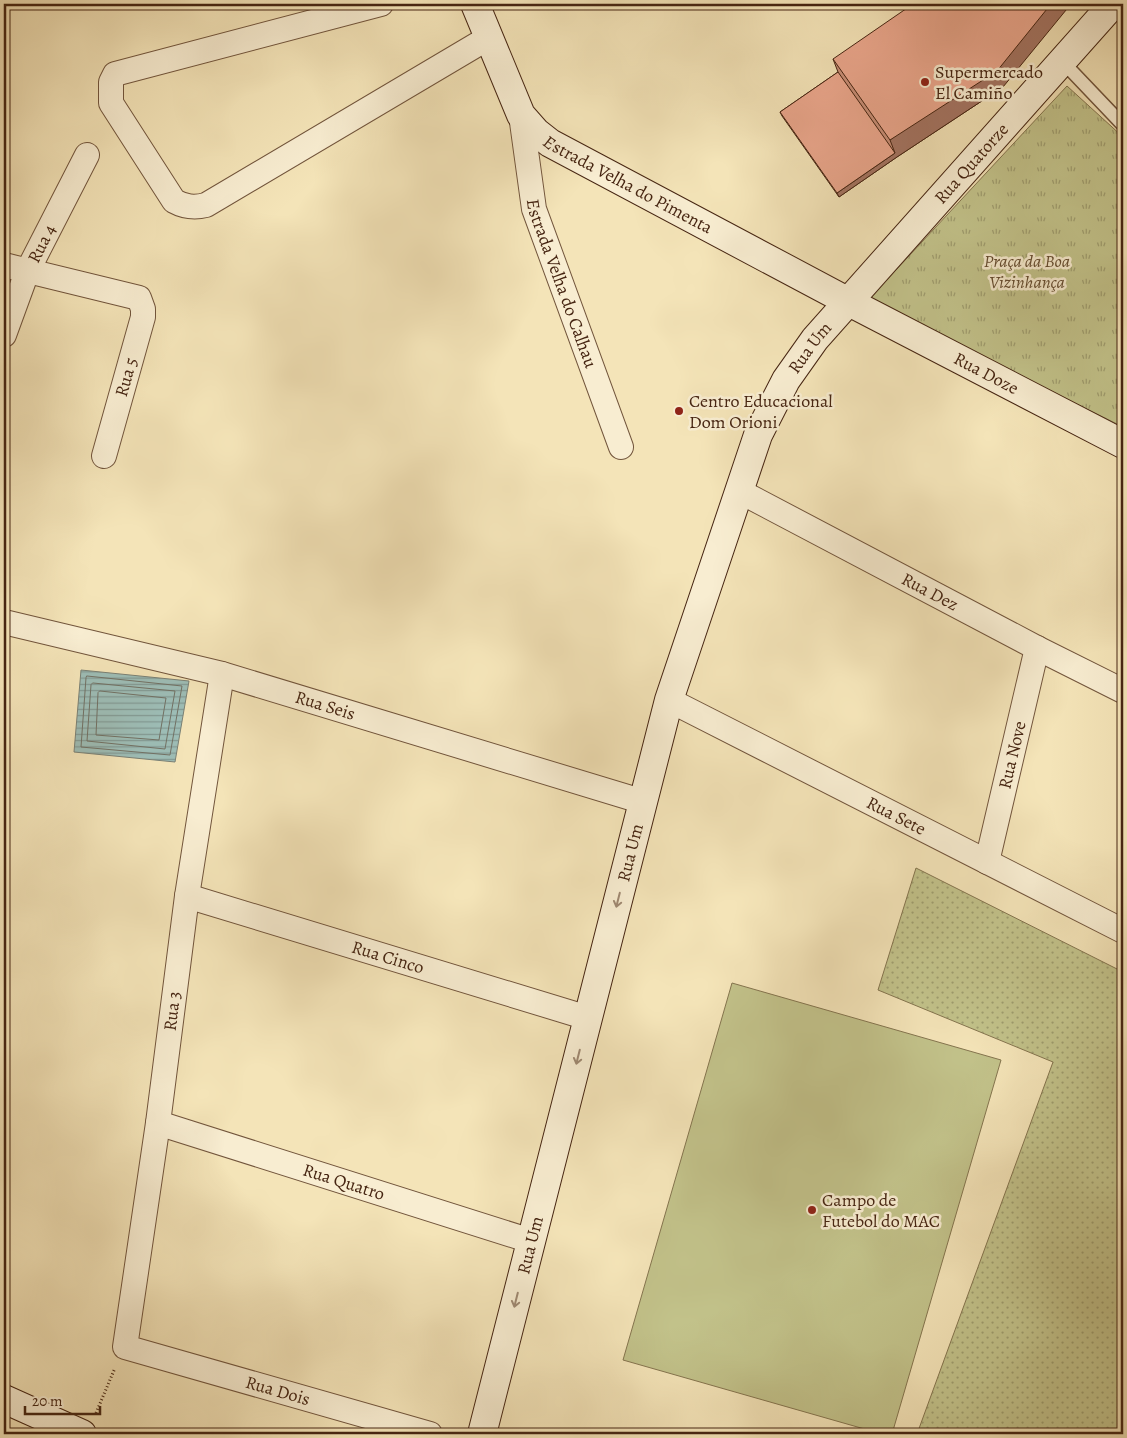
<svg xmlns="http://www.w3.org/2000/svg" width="1127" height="1438" viewBox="0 0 1127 1438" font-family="Alegreya,serif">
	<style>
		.grass { fill: url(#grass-dots); stroke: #84744e }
		.park { fill: url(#park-tufts); stroke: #84744e }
		.pitch { fill: #c2c28a; stroke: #84744e }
		.water { fill: url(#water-rules); stroke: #7a8074 }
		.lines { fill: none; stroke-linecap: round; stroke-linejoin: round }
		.shore { stroke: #727164; stroke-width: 1 }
		.lane-casing { stroke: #72553c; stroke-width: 15 }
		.street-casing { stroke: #72553c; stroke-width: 26 }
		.secondary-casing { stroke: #462512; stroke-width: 30 }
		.path { stroke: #462512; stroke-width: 3; stroke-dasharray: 1 2.5; stroke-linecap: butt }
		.lane { stroke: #f8edd1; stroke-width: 12 }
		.street { stroke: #f8edd1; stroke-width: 24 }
		.secondary { stroke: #f8edd1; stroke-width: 28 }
		.wall { fill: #c98f78; stroke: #462512 }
		.shaded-wall { fill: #a47462; stroke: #462512 }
		.building { fill: #eaa68c; stroke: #462512 }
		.oneway { stroke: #9f8972 }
		.poi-dot { fill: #8f2418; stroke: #f8edd1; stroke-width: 2 }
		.labels { text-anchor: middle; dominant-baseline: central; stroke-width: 5; stroke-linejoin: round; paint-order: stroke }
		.poi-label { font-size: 18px; fill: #462512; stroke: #f8edd1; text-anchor: start }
		.street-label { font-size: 18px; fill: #462512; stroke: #f8edd1 }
		.park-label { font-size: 18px; font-style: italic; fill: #654c30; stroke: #f8edd1 }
	</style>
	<defs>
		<pattern id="grass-dots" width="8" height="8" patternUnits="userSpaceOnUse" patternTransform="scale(1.25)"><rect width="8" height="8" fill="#c2c28a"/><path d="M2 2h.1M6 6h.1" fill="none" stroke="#9f9d6f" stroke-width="1.8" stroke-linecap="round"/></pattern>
		<pattern id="park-tufts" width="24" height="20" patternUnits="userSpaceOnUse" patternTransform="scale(1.25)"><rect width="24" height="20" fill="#c2c28a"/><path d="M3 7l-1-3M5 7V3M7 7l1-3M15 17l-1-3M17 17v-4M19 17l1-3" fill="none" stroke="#9f9d6f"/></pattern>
		<pattern id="water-rules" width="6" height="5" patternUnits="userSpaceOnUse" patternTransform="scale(1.25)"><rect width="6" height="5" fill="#9dbdb6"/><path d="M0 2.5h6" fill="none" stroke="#829993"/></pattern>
	</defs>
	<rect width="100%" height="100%" fill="#f4e4b8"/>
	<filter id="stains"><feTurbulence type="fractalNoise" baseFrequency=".004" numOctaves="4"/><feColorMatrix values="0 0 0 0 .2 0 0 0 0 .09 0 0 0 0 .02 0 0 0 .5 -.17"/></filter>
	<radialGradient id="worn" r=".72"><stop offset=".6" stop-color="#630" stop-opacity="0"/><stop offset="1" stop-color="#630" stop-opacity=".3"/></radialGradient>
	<path class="grass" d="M916 868 1123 972V1434H917L1053 1062 878 990Z"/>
	<path class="park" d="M1067 86 1123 137V427L868 300Z"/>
	<path class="pitch" d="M732 983 1001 1060 892 1434H882L623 1360Z"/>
	<path class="water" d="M81 670 189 681 175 762 74 752Z"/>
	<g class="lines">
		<path class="shore" d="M87 676 182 686 170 755 81 747 86 678Z
			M93 683 175 691 165 749 87 741 91 685Z
			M100 691 166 698 159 740 96 735 98 693Z"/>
		<g class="lane-casing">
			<path id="lane" d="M1062 61 1123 125"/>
		</g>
		<g class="street-casing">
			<g id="street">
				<path d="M381 4 115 74 111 82V103L174 201C185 207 194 208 206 205L488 38"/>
				<path id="s1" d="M521 115 534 209 621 447"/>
				<path d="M4 265 139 298 143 309V317L104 456"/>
				<path id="s2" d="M4 335 27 272 87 155"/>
				<path id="s3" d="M739 491 1037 648 1123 691"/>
				<path id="s4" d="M4 622 222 674 644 802"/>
				<path id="s5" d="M222 674 187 896 158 1123 125 1347 430 1434"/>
				<path id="s6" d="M669 700 1123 931"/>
				<path id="s7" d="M987 862 1037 648"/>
				<path id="s8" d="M187 896 588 1018"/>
				<path id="s9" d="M158 1123 531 1241"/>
			</g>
		</g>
		<g class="secondary-casing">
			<g id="secondary">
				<path id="s10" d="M475 4 521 115 536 132 550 143 849 302 1123 444"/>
				<path d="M4 1399 82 1434"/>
				<path id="s11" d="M482 1434 669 700 758 435 786 380 815 339 1113 4"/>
			</g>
		</g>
		<path class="path" d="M96 1413 115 1368"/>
		<use href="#lane" class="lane"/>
		<use href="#street" class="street"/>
		<use href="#secondary" class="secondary"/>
	</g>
	<path class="wall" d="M833 59 1003 87 897 157 839 197 782 116 780 112 838 72Z"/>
	<path class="shaded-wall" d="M1051 4H1071L1003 87 897 157 839 197 837 193 895 153 890 140Z
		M4 1268 8 1280 4 1331Z"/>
	<path class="building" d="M913 4H1051L997 71 890 140 833 59Z
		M838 72 895 153 837 193 780 112Z"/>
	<defs><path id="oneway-shaft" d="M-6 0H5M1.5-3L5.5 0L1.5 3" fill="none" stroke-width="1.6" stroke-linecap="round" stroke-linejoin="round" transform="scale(1.25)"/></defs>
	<g class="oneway">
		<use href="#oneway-shaft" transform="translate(618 900) rotate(104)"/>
		<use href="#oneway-shaft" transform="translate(578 1057) rotate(104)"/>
		<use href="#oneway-shaft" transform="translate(516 1300) rotate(104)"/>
	</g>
	<g class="poi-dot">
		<circle cx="925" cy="82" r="5"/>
		<circle cx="679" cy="411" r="5"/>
		<circle cx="812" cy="1210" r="5"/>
	</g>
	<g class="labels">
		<g class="poi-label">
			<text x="935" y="72">Supermercado<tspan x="935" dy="21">El Camiño</tspan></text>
			<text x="689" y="401">Centro Educacional<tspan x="689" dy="21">Dom Orioni</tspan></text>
			<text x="822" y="1200">Campo de<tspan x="822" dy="21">Futebol do MAC</tspan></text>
		</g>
		<g class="street-label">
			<text stroke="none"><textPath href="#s11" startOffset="1384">Rua Quatorze</textPath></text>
			<text stroke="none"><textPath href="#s10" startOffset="249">Estrada Velha do Pimenta</textPath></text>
			<text stroke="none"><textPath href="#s2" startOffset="99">Rua 4</textPath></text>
			<text stroke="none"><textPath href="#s1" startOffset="174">Estrada Velha do Calhau</textPath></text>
			<text stroke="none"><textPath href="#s11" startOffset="1139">Rua Um</textPath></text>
			<text stroke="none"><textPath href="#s10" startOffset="654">Rua Doze</textPath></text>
			<text transform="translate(126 377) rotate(-74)">Rua 5</text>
			<text stroke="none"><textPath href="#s3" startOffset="216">Rua Dez</textPath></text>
			<text stroke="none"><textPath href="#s4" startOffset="332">Rua Seis</textPath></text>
			<text stroke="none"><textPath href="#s7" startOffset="110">Rua Nove</textPath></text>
			<text stroke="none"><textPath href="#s6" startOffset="255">Rua Sete</textPath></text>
			<text stroke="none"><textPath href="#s11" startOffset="600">Rua Um</textPath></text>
			<text stroke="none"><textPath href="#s8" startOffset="210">Rua Cinco</textPath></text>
			<text transform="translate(172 1011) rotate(-83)">Rua 3</text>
			<text stroke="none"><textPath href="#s9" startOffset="195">Rua Quatro</textPath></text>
			<text stroke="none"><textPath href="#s11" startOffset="195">Rua Um</textPath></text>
			<text stroke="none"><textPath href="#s5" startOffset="839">Rua Dois</textPath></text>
		</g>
		<g class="park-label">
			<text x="1027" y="261">Praça da Boa<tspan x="1027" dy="21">Vizinhança</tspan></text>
		</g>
	</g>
	<rect width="1127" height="1438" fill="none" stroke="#f4e4b8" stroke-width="20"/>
	<rect x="5" y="5" width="1117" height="1428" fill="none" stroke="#462512" stroke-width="2.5"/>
	<rect x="10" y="10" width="1107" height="1418" fill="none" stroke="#462512"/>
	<path d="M25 1406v8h75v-8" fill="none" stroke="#462512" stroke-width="2.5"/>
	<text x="32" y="1406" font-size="15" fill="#462512" stroke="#f8edd1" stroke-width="4" paint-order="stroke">20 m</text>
	<rect width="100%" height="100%" filter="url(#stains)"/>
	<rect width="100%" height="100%" fill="url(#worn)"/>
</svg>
